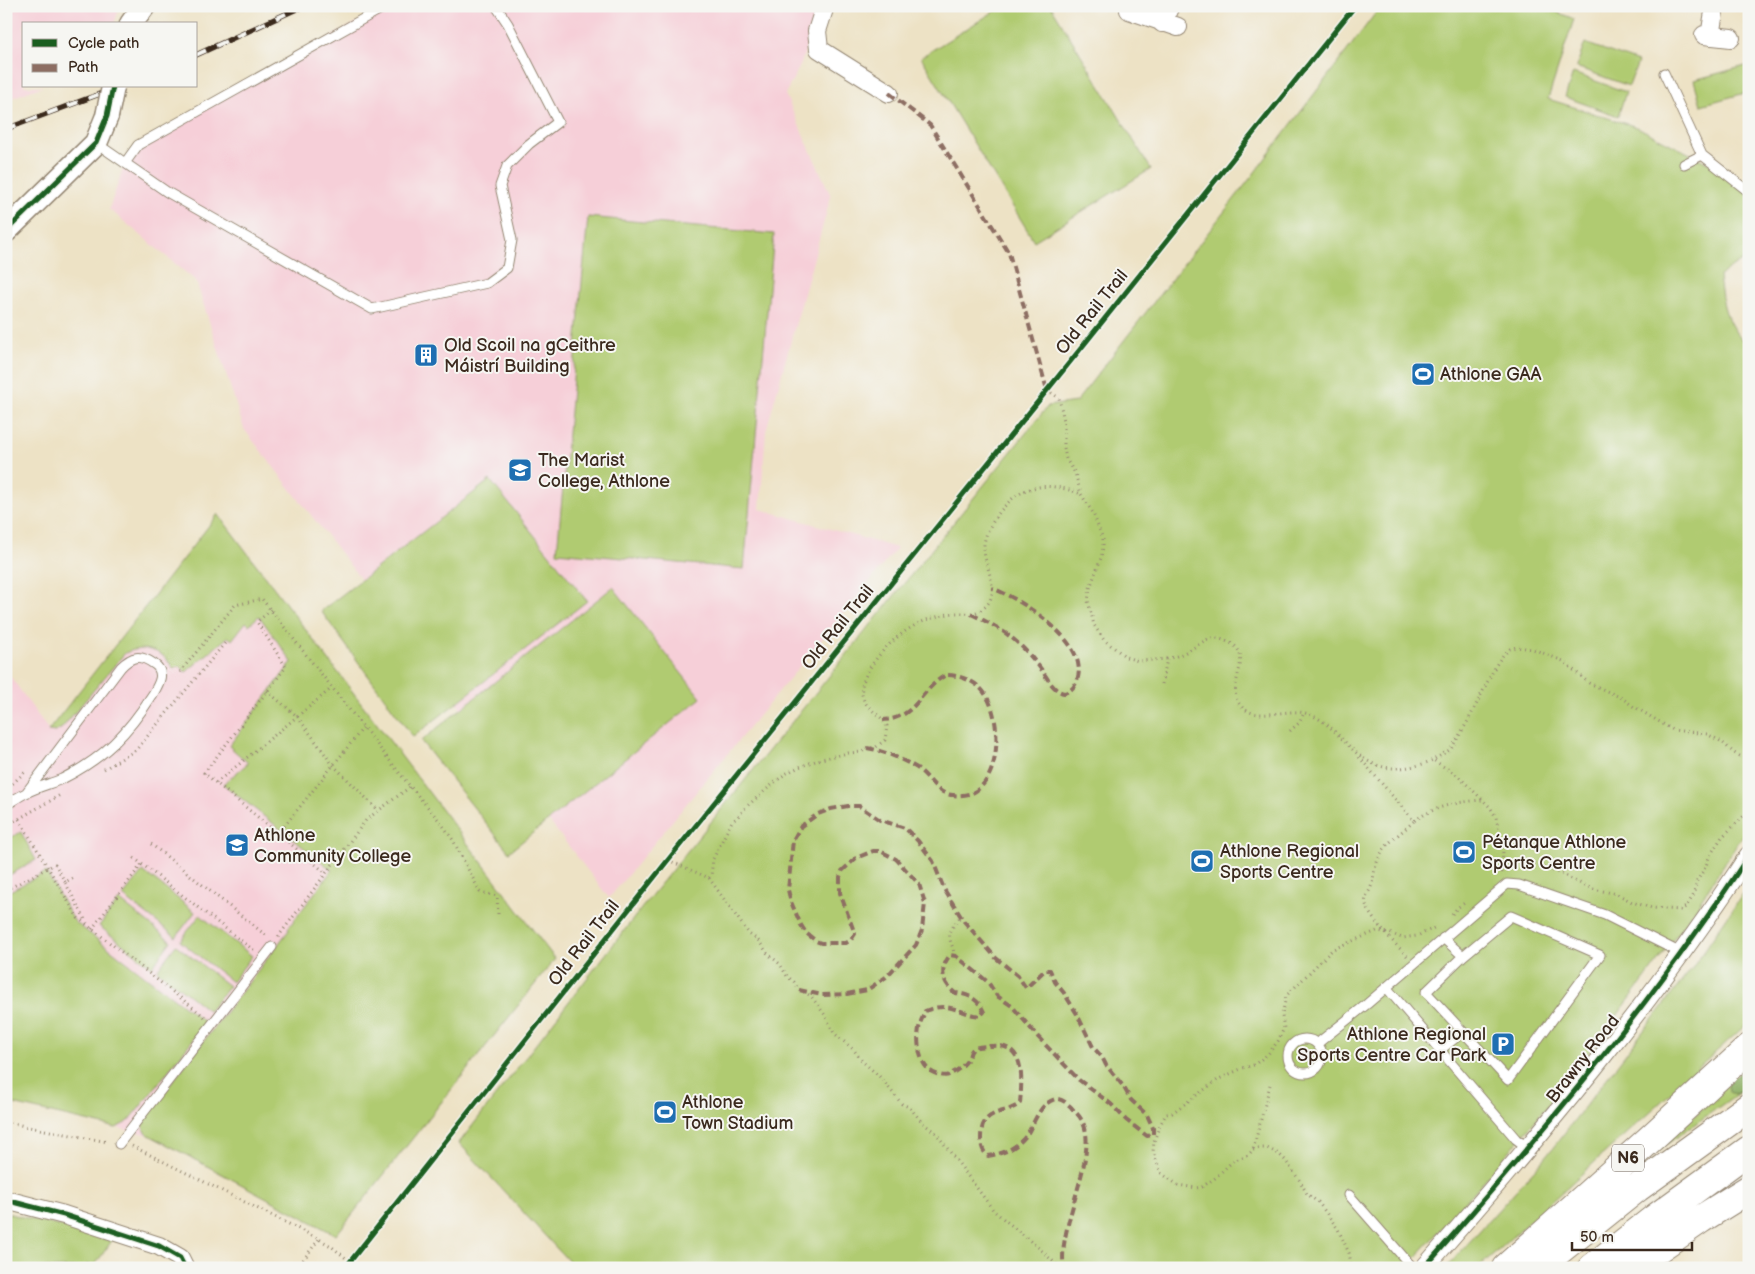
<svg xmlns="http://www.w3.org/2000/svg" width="1755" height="1274" viewBox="0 0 1755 1274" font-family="'Balsamiq Sans',sans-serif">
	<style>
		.built { fill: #f6cfd8 }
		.green { fill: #b0cb71; stroke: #767a48 }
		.forest { fill: #8caf63; stroke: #646c40 }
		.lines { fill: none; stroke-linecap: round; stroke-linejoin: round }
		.service-casing { stroke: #948672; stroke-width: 11 }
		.minor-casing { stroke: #948672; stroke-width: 20 }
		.tertiary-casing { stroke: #948672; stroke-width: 25 }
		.trunk-casing { stroke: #948672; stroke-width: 30 }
		.path { stroke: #948672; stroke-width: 3; stroke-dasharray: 1 4; stroke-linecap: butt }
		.service { stroke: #fff; stroke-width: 9 }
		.minor { stroke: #fff; stroke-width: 18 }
		.tertiary { stroke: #fff; stroke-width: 22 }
		.trunk { stroke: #fff; stroke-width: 28 }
		.rail-casing { stroke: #3b2a1e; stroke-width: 5.5 }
		.rail { stroke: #f6f6f2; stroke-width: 4; stroke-dasharray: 11; stroke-linecap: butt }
		.tertiary-bridge-casing { stroke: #948672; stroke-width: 25; stroke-linecap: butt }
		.tertiary-bridge { stroke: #fff; stroke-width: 22 }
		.quiet { stroke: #8d6e63; stroke-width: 4; stroke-dasharray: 8 4; stroke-linecap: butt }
		.cycleway-casing { stroke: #f6f6f2; stroke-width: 8 }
		.cycleway { stroke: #1b5e20; stroke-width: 5 }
		.labels { text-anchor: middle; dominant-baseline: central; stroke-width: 4; stroke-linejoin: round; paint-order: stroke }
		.shield { fill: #f6f6f2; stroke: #73675e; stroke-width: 1 }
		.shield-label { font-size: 16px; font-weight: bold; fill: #3b2a1e }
		.street-label { font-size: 18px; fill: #3b2a1e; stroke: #f6f6f2 }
		.poi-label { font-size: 18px; fill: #3b2a1e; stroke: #f6f6f2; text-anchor: start }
	</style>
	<rect width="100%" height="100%" fill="#f6f6f2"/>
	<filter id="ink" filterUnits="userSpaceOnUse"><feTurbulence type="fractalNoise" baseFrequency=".02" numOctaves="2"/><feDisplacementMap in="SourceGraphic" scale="10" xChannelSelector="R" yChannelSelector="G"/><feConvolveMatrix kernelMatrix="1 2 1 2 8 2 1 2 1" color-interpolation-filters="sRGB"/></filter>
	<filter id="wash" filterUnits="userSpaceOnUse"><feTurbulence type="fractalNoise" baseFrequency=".0096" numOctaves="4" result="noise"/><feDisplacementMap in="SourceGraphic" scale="20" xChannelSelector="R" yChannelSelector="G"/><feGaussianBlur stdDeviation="1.12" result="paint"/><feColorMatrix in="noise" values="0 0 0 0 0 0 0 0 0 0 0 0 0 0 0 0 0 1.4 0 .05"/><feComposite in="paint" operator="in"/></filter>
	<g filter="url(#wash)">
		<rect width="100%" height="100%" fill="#ede2c5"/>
		<path class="built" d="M6 6H120L114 24H24V86H43L6 100Z
			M386 6H819L801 64 785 94 831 196 766 431 760 509 897 548 609 898 244 429 196 281 109 209 125 163 135 147Z
			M218 514 555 959 336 1235 149 1135 13 1104 6 1101V670L49 731Z"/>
		<path class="green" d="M1003 6H1051L1151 169 1034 241 921 57Z
			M1381 6H1542L1574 19 1548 99 1637 127 1749 184V256L1719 276C1722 302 1726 329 1749 345V826L1695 909 1645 979 1551 1102 1491 1173 1406 1268H575L459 1143 651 896 1048 406 1076 402 1249 180Z
			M1585 43 1638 62 1629 86 1576 67Z
			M1749 65V92L1701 105 1694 80Z
			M1573 73 1626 92 1618 116 1565 97Z
			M588 217 774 234 744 569 557 552Z
			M490 480 587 601 413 737 321 611Z
			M218 514 555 959 336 1235 149 1135C144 1130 142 1128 143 1120L289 930 288 928 332 870 223 784 248 763 229 746 292 662 259 616 249 625 246 622 232 640 228 637 186 672 179 666 173 669C164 649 143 645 125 653L62 728 55 732 48 731Z
			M613 587 701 698 509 852 421 741Z
			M21 832 36 860 6 877V840Z
			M143 871 195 912 176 937 123 896Z
			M46 872 75 922 206 1023 129 1121 116 1128 13 1104 6 1101V893Z
			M1749 885V1022L1478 1268H1446L1545 1158 1693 967Z
			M119 900 171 941 152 967 99 926Z
			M200 915 252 956 232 982 180 941Z
			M176 945 229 986 209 1011 157 970Z
			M1728 1084 1734 1094 1740 1092 1657 1151Z
			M6 1213 113 1239 93 1268 87 1264 84 1268H6Z"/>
		<path class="forest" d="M1749 1064V1086L1740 1092 1734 1094 1729 1092 1728 1084Z"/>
	</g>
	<g filter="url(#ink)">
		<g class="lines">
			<g class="service-casing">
				<path id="service" d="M1664 73 1702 155
					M96 143 167 192 372 309 487 283 507 268 512 240 500 186 507 166 529 144 558 122 508 24 496 6
					M125 163 138 145 386 6
					M1684 164 1702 155 1749 192
					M6 805C13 801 19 796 26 793 37 787 50 784 62 779 104 758 128 733 153 694 159 684 166 672 154 664 140 654 132 656 121 667L26 793
					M1443 938 1463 956 1511 916 1600 955 1508 1080 1426 992 1463 956
					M1386 987 1516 1139 1528 1148
					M1288 1056a17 17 0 1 1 34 0a17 17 0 1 1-34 0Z
					M1318 1043 1367 1004 1507 884 1519 885 1605 915 1681 953
					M1440 1050 1463 1032
					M119 1144 272 947
					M1349 1195 1413 1268"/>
			</g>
			<g class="minor-casing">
				<path id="minor" d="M825 6 817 31 819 49 889 93
					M1129 10 1178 27
					M1162 23 1170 6
					M1704 35 1731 38
					M1710 36 1715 6
					M6 1200 64 1215 159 1246 180 1258 185 1268
					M1424 1268C1540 1136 1653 1002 1749 855"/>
			</g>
			<g class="tertiary-casing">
				<path id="tertiary" d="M131 24 144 6
					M6 231 96 143 107 116"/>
			</g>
			<g class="trunk-casing">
				<path id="trunk" d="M1506 1268 1649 1140 1749 1048
					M1537 1268 1637 1188 1749 1107
					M1592 1268 1654 1219 1749 1150
					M1630 1268 1701 1219 1749 1189"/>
			</g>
			<path class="path" d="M1047 390 1059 398 1064 421V448L1066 459 1075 473 1081 494 1093 513 1103 539V548L1101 558 1090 588 1088 601 1094 625 1104 640 1126 657 1138 661 1167 659
				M271 610 257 622 286 667 204 773 326 873
				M180 672 235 605 262 599 409 785 442 824 453 840 480 892 497 896 498 914
				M1162 684 1167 659C1175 657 1183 654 1191 649 1197 646 1204 640 1211 638 1215 637 1221 639 1226 641 1260 654 1221 687 1242 707 1258 722 1286 708 1305 713 1343 723 1351 771 1400 768 1413 767 1422 765 1433 760
				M267 691 297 716 333 765 379 811
				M1290 731 1300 722 1304 712
				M1359 757 1414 821C1435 806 1457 802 1482 800
				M104 769 136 750 225 643
				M216 783 332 688
				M9 787 26 771
				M19 819 78 918 205 1017
				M6 826 62 794
				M278 834 363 728
				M151 844 268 937
				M134 858 256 952
				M668 860 709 878 711 876 713 859 732 821 737 818 746 807 774 783 785 774 799 767 821 759 848 753 862 752 867 748 876 747 885 740 887 726C881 714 868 711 863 698 859 687 865 676 871 666 886 644 909 624 936 617 943 615 951 613 958 613 970 613 977 615 986 606 1002 589 982 564 984 545 985 535 990 526 996 517 1019 484 1045 480 1081 494
				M1506 871 1524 862H1530L1564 875 1570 879 1593 889 1617 894 1632 902 1652 908 1681 910 1686 907 1693 896 1697 881 1706 866 1709 857 1722 837 1741 819 1749 810
				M1502 873 1503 849 1496 817 1490 807 1457 775 1433 760 1451 749 1468 721 1496 665 1503 655 1510 649 1517 647 1533 649 1563 661 1589 683 1622 698 1633 706 1673 730 1707 734 1722 742 1734 753 1749 761
				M73 878 65 882 87 923
				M709 878 749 934 758 940 768 954 780 964 787 976 794 982 798 989 811 996 825 1015 834 1033 854 1050 862 1061 879 1076 902 1104 909 1107 924 1124 936 1133 994 1211 1040 1249 1060 1268
				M6 890 55 864 65 882
				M1452 914 1457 908 1466 902
				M92 929 142 864
				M278 937 366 820 410 787
				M954 956C954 948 951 945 950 939 948 931 956 922 961 916
				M1407 956C1396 944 1369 919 1366 904 1364 897 1369 893 1371 887 1374 878 1374 869 1378 860 1384 843 1402 833 1414 821
				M1270 1085 1253 1150 1248 1155 1233 1161 1215 1178 1202 1187 1196 1188 1178 1185 1161 1173 1153 1152 1154 1141 1159 1127 1166 1114 1172 1113 1219 1079 1243 1068 1254 1065 1268 1054 1278 1041 1284 1028 1282 1016 1286 996 1333 949 1377 931 1389 933 1402 938 1417 936 1436 927
				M6 1121 24 1126 108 1142
				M132 1146 319 1239 331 1246 358 1268
				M1253 1150 1260 1148H1267L1279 1154 1285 1160 1300 1181 1307 1194 1318 1202 1338 1229 1349 1253 1352 1268
				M297 1268 319 1239"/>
			<use href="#service" class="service"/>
			<use href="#minor" class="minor"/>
			<use href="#tertiary" class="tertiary"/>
			<use href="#trunk" class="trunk"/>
			<g class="rail-casing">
				<path id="rail" d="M196 55 303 6
					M6 129 121 86"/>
			</g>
			<use href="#rail" class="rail"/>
			<g class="tertiary-bridge-casing">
				<path id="tertiary-bridge" d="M107 116 113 87"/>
			</g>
			<use href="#tertiary-bridge" class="tertiary-bridge"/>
			<path class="quiet" d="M889 93 930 125 1009 253 1047 390
				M971 614C1003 629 1019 640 1041 669 1047 677 1053 691 1064 693 1072 691 1076 685 1078 677 1087 641 1021 599 992 588
				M867 748C884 751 902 759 917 768 929 776 937 795 953 795 958 796 967 795 972 793 1004 779 1003 706 978 686 969 679 958 675 946 675 920 689 916 719 883 720
				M799 990 822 995 847 994 867 990 886 977 916 945 922 930 925 903 919 884 896 859 880 851H873L856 858 842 871 840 877V893L855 934 851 940 846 943H821L816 941 806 933 801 925 791 902 788 890 793 840 801 826 818 814 831 809 848 806H859L880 820 905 828 918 841 933 861 944 889 963 920 996 958 1018 976 1026 988 1045 970H1050L1055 982 1064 993 1077 1014 1093 1047 1102 1057 1106 1065 1123 1086 1131 1100 1147 1115 1153 1128V1135L1147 1136 1126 1120 1111 1104 1079 1080 1038 1037 1012 1006 997 996 988 982 956 956 950 955C939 969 942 982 955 993 969 994 978 999 984 1012L980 1016 974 1015C954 1010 947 1002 925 1011 924 1015 922 1018 921 1021 915 1036 918 1067 934 1073 939 1075 945 1077 949 1075 957 1071 965 1065 969 1057 970 1055 970 1052 972 1050 975 1046 986 1046 991 1046 1026 1042 1022 1079 1020 1103 1007 1116 981 1106 981 1138 981 1145 982 1151 988 1156 1002 1154 1015 1149 1025 1137 1034 1126 1038 1104 1055 1099 1062 1098 1066 1103 1071 1107 1074 1111 1079 1115 1081 1119 1102 1151 1056 1227 1064 1268"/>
			<g class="cycleway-casing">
				<path id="cycleway" d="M6 231 96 143 107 116 113 86
					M6 1200 64 1215 159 1246 180 1258 185 1268
					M345 1268 668 860 1082 347 1355 6
					M1424 1268C1540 1136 1653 1002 1749 855"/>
			</g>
			<use href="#cycleway" class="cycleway"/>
		</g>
	</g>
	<defs>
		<g id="building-square" transform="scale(1.25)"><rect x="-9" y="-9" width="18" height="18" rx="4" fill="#1f6fb2" stroke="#f6f6f2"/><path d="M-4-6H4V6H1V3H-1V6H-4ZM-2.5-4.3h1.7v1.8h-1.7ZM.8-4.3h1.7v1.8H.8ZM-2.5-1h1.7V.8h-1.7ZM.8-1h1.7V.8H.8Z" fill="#fff"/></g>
		<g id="stadium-square" transform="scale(1.25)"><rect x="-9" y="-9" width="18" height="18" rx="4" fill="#1f6fb2" stroke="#f6f6f2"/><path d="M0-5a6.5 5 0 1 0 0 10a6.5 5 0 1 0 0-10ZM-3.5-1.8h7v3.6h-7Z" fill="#fff"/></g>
		<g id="school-square" transform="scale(1.25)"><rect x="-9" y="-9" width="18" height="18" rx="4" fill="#1f6fb2" stroke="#f6f6f2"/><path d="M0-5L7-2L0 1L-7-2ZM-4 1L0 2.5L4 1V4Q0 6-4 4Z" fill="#fff"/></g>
		<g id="parking-square" transform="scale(1.25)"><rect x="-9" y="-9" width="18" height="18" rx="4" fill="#1f6fb2" stroke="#f6f6f2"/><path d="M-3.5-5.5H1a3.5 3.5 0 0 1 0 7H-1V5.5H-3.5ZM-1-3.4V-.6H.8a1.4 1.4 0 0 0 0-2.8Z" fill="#fff"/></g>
	</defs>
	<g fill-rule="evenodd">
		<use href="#building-square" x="426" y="355"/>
		<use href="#stadium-square" x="1423" y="374"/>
		<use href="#school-square" x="520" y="470"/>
		<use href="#school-square" x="237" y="845"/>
		<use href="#stadium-square" x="1464" y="852"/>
		<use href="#stadium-square" x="1202" y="861"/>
		<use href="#parking-square" x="1503" y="1044"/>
		<use href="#stadium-square" x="665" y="1112"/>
	</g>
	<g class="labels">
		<rect class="shield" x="1612" y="1144.5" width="32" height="27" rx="4"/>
		<g class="shield-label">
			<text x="1628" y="1158">N6</text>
		</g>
		<g class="street-label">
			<text transform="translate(1092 312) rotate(-51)">Old Rail Trail</text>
			<text transform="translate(838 627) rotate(-51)">Old Rail Trail</text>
			<text transform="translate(584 943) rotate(-52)">Old Rail Trail</text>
			<text transform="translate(1583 1059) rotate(-52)">Brawny Road</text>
		</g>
		<g class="poi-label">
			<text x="444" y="345">Old Scoil na gCeithre<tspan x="444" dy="21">Máistrí Building</tspan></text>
			<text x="1440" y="374">Athlone GAA</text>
			<text x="538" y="460">The Marist<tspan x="538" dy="21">College, Athlone</tspan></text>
			<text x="254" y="835">Athlone<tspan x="254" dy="21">Community College</tspan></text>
			<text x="1482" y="842">Pétanque Athlone<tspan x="1482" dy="21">Sports Centre</tspan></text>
			<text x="1220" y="851">Athlone Regional<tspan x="1220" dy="21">Sports Centre</tspan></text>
			<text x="1486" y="1034" text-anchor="end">Athlone Regional<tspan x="1486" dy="21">Sports Centre Car Park</tspan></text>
			<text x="682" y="1102">Athlone<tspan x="682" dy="21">Town Stadium</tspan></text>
		</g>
	</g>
	<rect width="1755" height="1274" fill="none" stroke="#f6f6f2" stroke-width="25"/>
	<rect x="22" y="22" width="175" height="65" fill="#f6f6f2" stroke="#aba49d"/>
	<rect x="32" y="39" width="25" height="8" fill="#1b5e20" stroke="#aba49d"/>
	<text x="68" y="48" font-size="15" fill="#3b2a1e">Cycle path</text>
	<rect x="32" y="64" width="25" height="8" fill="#8d6e63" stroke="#aba49d"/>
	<text x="68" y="72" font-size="15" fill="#3b2a1e">Path</text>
	<path d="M1572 1242v8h120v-8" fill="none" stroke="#3b2a1e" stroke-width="2.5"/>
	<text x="1580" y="1242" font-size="15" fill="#3b2a1e" stroke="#f6f6f2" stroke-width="4" paint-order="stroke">50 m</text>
</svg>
